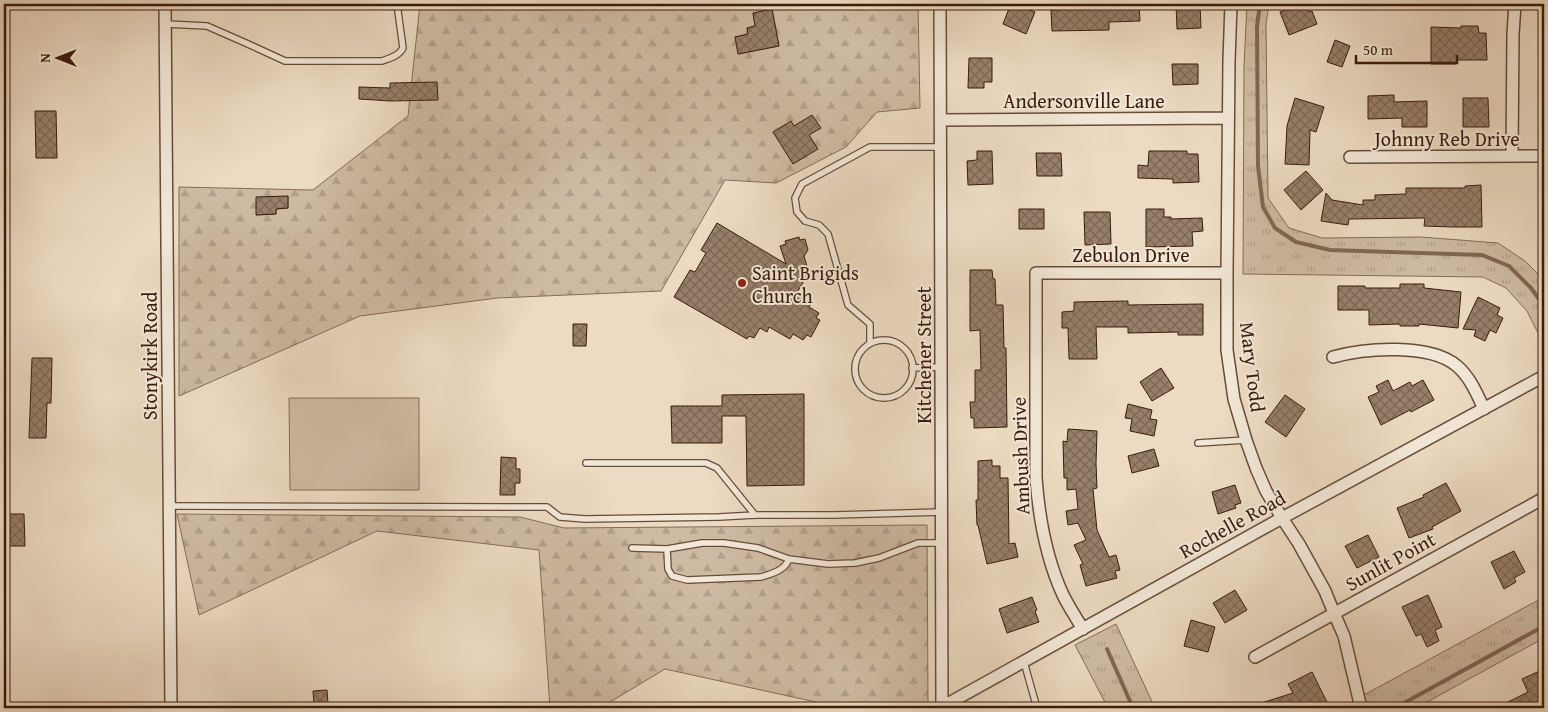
<svg xmlns="http://www.w3.org/2000/svg" width="1548" height="712" viewBox="0 0 1548 712" font-family="'Gentium Book Plus',serif">
	<style>
		.grass { fill: url(#grass-tufts); stroke: #846b57 }
		.forest { fill: url(#forest-firs); stroke: #846b57; fill-rule: evenodd }
		.garden { fill: #cebaa3; stroke: #846b57 }
		.lines { fill: none; stroke-linecap: round; stroke-linejoin: round }
		.stream { stroke: #806754; stroke-width: 4 }
		.building { fill: url(#building-cross-hatch); stroke: #3a1c0b }
		.service-casing { stroke: #664c39; stroke-width: 8 }
		.minor-casing { stroke: #664c39; stroke-width: 14 }
		.service { stroke: #f3e7d7; stroke-width: 5.5 }
		.minor { stroke: #f3e7d7; stroke-width: 11 }
		.poi-dot { fill: #8f2418; stroke: #f3e7d7; stroke-width: 2 }
		.labels { text-anchor: middle; dominant-baseline: central; stroke-width: 4; stroke-linejoin: round; paint-order: stroke }
		.street-label { font-size: 20px; fill: #3a1c0b; stroke: #f3e7d7 }
		.poi-label { font-size: 20px; fill: #3a1c0b; stroke: #f3e7d7; text-anchor: start }
	</style>
	<defs>
		<pattern id="grass-tufts" width="24" height="20" patternUnits="userSpaceOnUse" patternTransform="scale(1.25)"><rect width="24" height="20" fill="#cebaa3"/><path d="M3 7l-1-3M5 7V3M7 7l1-3M15 17l-1-3M17 17v-4M19 17l1-3" fill="none" stroke="#b29f8b"/></pattern>
		<pattern id="forest-firs" width="22" height="20" patternUnits="userSpaceOnUse" patternTransform="scale(1.25)"><rect width="22" height="20" fill="#cebaa3"/><path d="M5 1l3.5 6h-7zM16 11l3.5 6h-7z" fill="#b29f8b"/></pattern>
		<pattern id="building-cross-hatch" width="8" height="8" patternUnits="userSpaceOnUse" patternTransform="scale(1.25)"><rect width="8" height="8" fill="#977f6a"/><path d="M0 0l8 8M0 8l8-8" fill="none" stroke="#7c6755"/></pattern>
	</defs>
	<rect width="100%" height="100%" fill="#ecdac2"/>
	<filter id="stains"><feTurbulence type="fractalNoise" baseFrequency=".004" numOctaves="4"/><feColorMatrix values="0 0 0 0 .2 0 0 0 0 .09 0 0 0 0 .02 0 0 0 .5 -.17"/></filter>
	<radialGradient id="worn" r=".72"><stop offset=".6" stop-color="#630" stop-opacity="0"/><stop offset="1" stop-color="#630" stop-opacity=".3"/></radialGradient>
	<path class="grass" d="M1247 4H1269L1266 24 1268 198 1289 228 1322 238 1421 237 1498 243 1525 261 1544 280V345L1527 311 1506 288 1483 277 1243 274 1244 66Z
		M1544 597V638L1416 708H1340Z
		M1116 624 1155 708H1108L1075 645Z"/>
	<path class="forest" d="M420 4H525V9L545 10 546 4H918L920 108 877 112 846 147 776 183 725 180 661 291 497 298 360 316 179 396V187L313 190 408 116ZM772 9 779 46 739 54 735 37 748 34 747 28 755 26 753 13ZM288 196V208L276 209V214L256 215Z
		M177 514 520 517 564 528 927 525 928 703 919 708H843L665 669 600 708H550L539 550 377 531 199 615Z"/>
	<path class="garden" d="M289 398H419V490H290Z"/>
	<g class="lines">
		<path class="stream" d="M1260 4 1257 26 1258 166 1263 207 1275 228 1296 242 1330 250 1482 255 1509 266 1531 288 1544 306
			M1107 649 1133 708
			M1395 708 1544 626"/>
	</g>
	<path class="building" d="M1083 4H1139L1140 21 1109 22V30L1052 31 1051 10H1061V5Z
		M1176 4H1200L1201 28 1177 29Z
		M1303 4H1306L1309 12 1312 11 1317 24 1289 35 1280 12Z
		M1010 6 1018 10 1020 6 1035 12 1026 34 1003 24Z
		M772 9 779 46 738 54 735 37 748 34 747 28 755 26 753 13Z
		M1461 26H1478L1479 33H1486L1487 60H1457L1456 64H1431V27L1461 28Z
		M1335 40 1350 46 1342 67 1327 62Z
		M969 58H992V82H984V88H968Z
		M1172 64H1198V84L1173 85Z
		M437 82 438 100 391 101 359 99V87L390 88V83Z
		M1394 95V102L1427 101V127H1402V118L1368 119V96Z
		M1295 98 1324 107 1316 132 1310 130 1309 165 1285 164 1287 126Z
		M1463 98H1488L1489 127H1463Z
		M35 111H56L57 158H36Z
		M812 115 821 128 809 135 818 149 793 164 773 132 791 121 794 126Z
		M977 151H992L993 184 968 185 967 161 977 160Z
		M1149 151H1187V154H1198L1199 182 1173 183V179L1138 178V165L1148 166Z
		M1036 153H1061L1062 176H1037Z
		M1306 171 1323 190 1301 210 1284 190Z
		M1481 185 1482 227H1453L1424 226 1425 218 1349 219 1348 225 1321 221 1326 193 1332 200 1363 205V200H1375V195L1406 194V188H1465V186Z
		M288 196V208L276 209V214L256 215V197Z
		M1019 209H1044V229H1019Z
		M1146 209H1164V217H1171V219L1202 218 1203 231 1192 232 1193 246 1146 247Z
		M1084 212H1110L1111 244 1085 245Z
		M717 223 786 264 780 246 786 244 785 241 799 237 800 240 805 239 808 250 804 256 809 273 796 294 811 303 809 307 819 313 816 318 820 320 811 337 807 335 803 340 793 334 790 339 769 327 767 332 760 328 754 338 749 336 747 339 674 297 690 270 695 272 706 253 701 250Z
		M970 270H992L993 279H995L996 305H1003L1004 348H1006L1007 427 974 428V418H971L970 402H975V370H981L980 330 970 331Z
		M1400 284H1424V288L1461 292 1458 328 1419 324V326H1400V324L1369 325V310H1338V286H1365V288H1400Z
		M1478 297 1500 308 1497 315 1503 318 1496 333 1490 330 1485 341 1474 336 1476 330 1463 329Z
		M1128 301V305L1203 304V335H1178V332L1128 333V327H1096L1097 359H1069L1068 328H1062V312L1074 311V302Z
		M573 324H587L586 346H573Z
		M32 358H52L51 403H47L46 438H29Z
		M1161 368 1174 388 1152 401 1140 382Z
		M1388 380 1393 391 1410 382 1412 386 1423 380 1434 400 1411 412 1410 410 1381 425 1368 397 1379 392 1376 386Z
		M804 394V485L747 486 746 416H722V443H672L671 406H722V395Z
		M1285 395 1305 409 1286 437 1265 422Z
		M1128 404 1152 410 1150 419 1157 420 1154 436 1130 431 1132 419 1125 418Z
		M1068 429 1097 431 1096 463 1097 488 1093 489 1097 530 1109 557 1116 555 1120 570 1115 571 1117 578 1086 586 1080 565 1083 564 1074 545 1086 540 1078 523 1068 525 1066 511 1078 509 1076 489 1067 490V478H1064L1063 441 1067 442Z
		M1154 449 1159 466 1132 473 1128 456Z
		M501 457 516 458V469H520V483H515V495H500Z
		M992 460V466H1000V478H1008L1009 544 1015 543 1018 557 987 564 978 525H977L976 500H978V461Z
		M1446 483 1461 511 1432 527 1433 529 1409 538 1397 508 1424 497 1423 495Z
		M1235 485 1241 503 1235 505 1236 508 1218 514 1212 492Z
		M4 514H24L25 546H4Z
		M1368 535 1379 557 1357 568 1345 546Z
		M1514 551 1525 572 1514 578 1516 582 1504 589 1491 562Z
		M1235 590 1247 610 1225 623 1213 603Z
		M1428 595 1442 627 1435 630 1439 641 1427 647 1421 634 1416 636 1402 607Z
		M1032 597 1037 610 1035 611 1039 622 1007 633 999 609Z
		M1191 620 1215 627 1208 652 1184 646Z
		M1544 669V708H1496L1528 692 1522 679Z
		M1312 672 1330 708H1252V706L1293 693 1288 684Z
		M327 690 328 704 314 705 313 691Z"/>
	<g class="lines">
		<g class="service-casing">
			<path id="service" d="M166 24 207 26 248 44 285 61H382C390 58 399 56 403 48L397 4
				M855 369a29 29 0 1 1 58 0a29 29 0 1 1-58 0Z
				M870 343V324L848 305 828 234 819 225 805 221 797 212 795 198 802 184 870 147H941
				M912 368 941 367
				M1198 443 1246 440
				M586 463H706L717 468 755 515
				M169 506 547 507 560 517 585 519 719 517 755 515H834L942 512
				M632 548 667 549 702 543H724L758 548 789 559 828 564 855 563 879 558 918 543H942
				M667 549 668 569 672 576 687 580 761 577C772 574 785 570 789 559
				M1024 662 1037 708"/>
		</g>
		<g class="minor-casing">
			<path id="minor" d="M165 4 171 708
				M940 4 942 707
				M1231 4 1229 61 1227 273V350L1234 399 1246 440 1256 468 1266 491 1282 518 1299 544 1325 591 1334 613 1344 636 1361 708
				M941 120 1228 118
				M1512 156 1513 34 1515 4
				M1350 157 1544 156
				M1333 357C1365 348 1430 343 1457 366 1470 377 1477 394 1484 409
				M1083 629C1076 618 1069 607 1063 595 1046 558 1039 519 1036 478V273H1227
				M1255 657 1544 498
				M940 708 1282 518 1544 376"/>
		</g>
		<use href="#service" class="service"/>
		<use href="#minor" class="minor"/>
	</g>
	<circle class="poi-dot" cx="742" cy="283" r="5"/>
	<g class="labels">
		<g class="street-label">
			<text x="1084" y="100">Andersonville Lane</text>
			<text x="1447" y="138">Johnny Reb Drive</text>
			<text x="1131" y="254">Zebulon Drive</text>
			<text transform="translate(923 355) rotate(-90)">Kitchener Street</text>
			<text transform="translate(149 356) rotate(-90)">Stonykirk Road</text>
			<text transform="translate(1253 367) rotate(83)">Mary Todd</text>
			<text transform="translate(1020 456) rotate(-92)">Ambush Drive</text>
			<text transform="translate(1232 524) rotate(-29)">Rochelle Road</text>
			<text transform="translate(1390 561) rotate(-29)">Sunlit Point</text>
		</g>
		<g class="poi-label">
			<text x="752" y="272">Saint Brigids<tspan x="752" dy="23">Church</tspan></text>
		</g>
	</g>
	<rect width="1548" height="712" fill="none" stroke="#ecdac2" stroke-width="20"/>
	<rect x="5" y="5" width="1538" height="702" fill="none" stroke="#3a1c0b" stroke-width="2.5"/>
	<rect x="10" y="10" width="1528" height="692" fill="none" stroke="#3a1c0b"/>
	<g transform="translate(58 58) rotate(270)" stroke="#f3e7d7" stroke-width="4" paint-order="stroke">
	<path d="M0-4L9 19L0 12L-9 19Z" fill="#3a1c0b"/>
	<text y="-8" font-size="14" font-weight="bold" text-anchor="middle" fill="#3a1c0b">N</text>
	</g>
	<path d="M1356 55v8h101v-8" fill="none" stroke="#3a1c0b" stroke-width="2.5"/>
	<text x="1363" y="55" font-size="15" fill="#3a1c0b" stroke="#f3e7d7" stroke-width="4" paint-order="stroke">50 m</text>
	<rect width="100%" height="100%" filter="url(#stains)"/>
	<rect width="100%" height="100%" fill="url(#worn)"/>
</svg>
